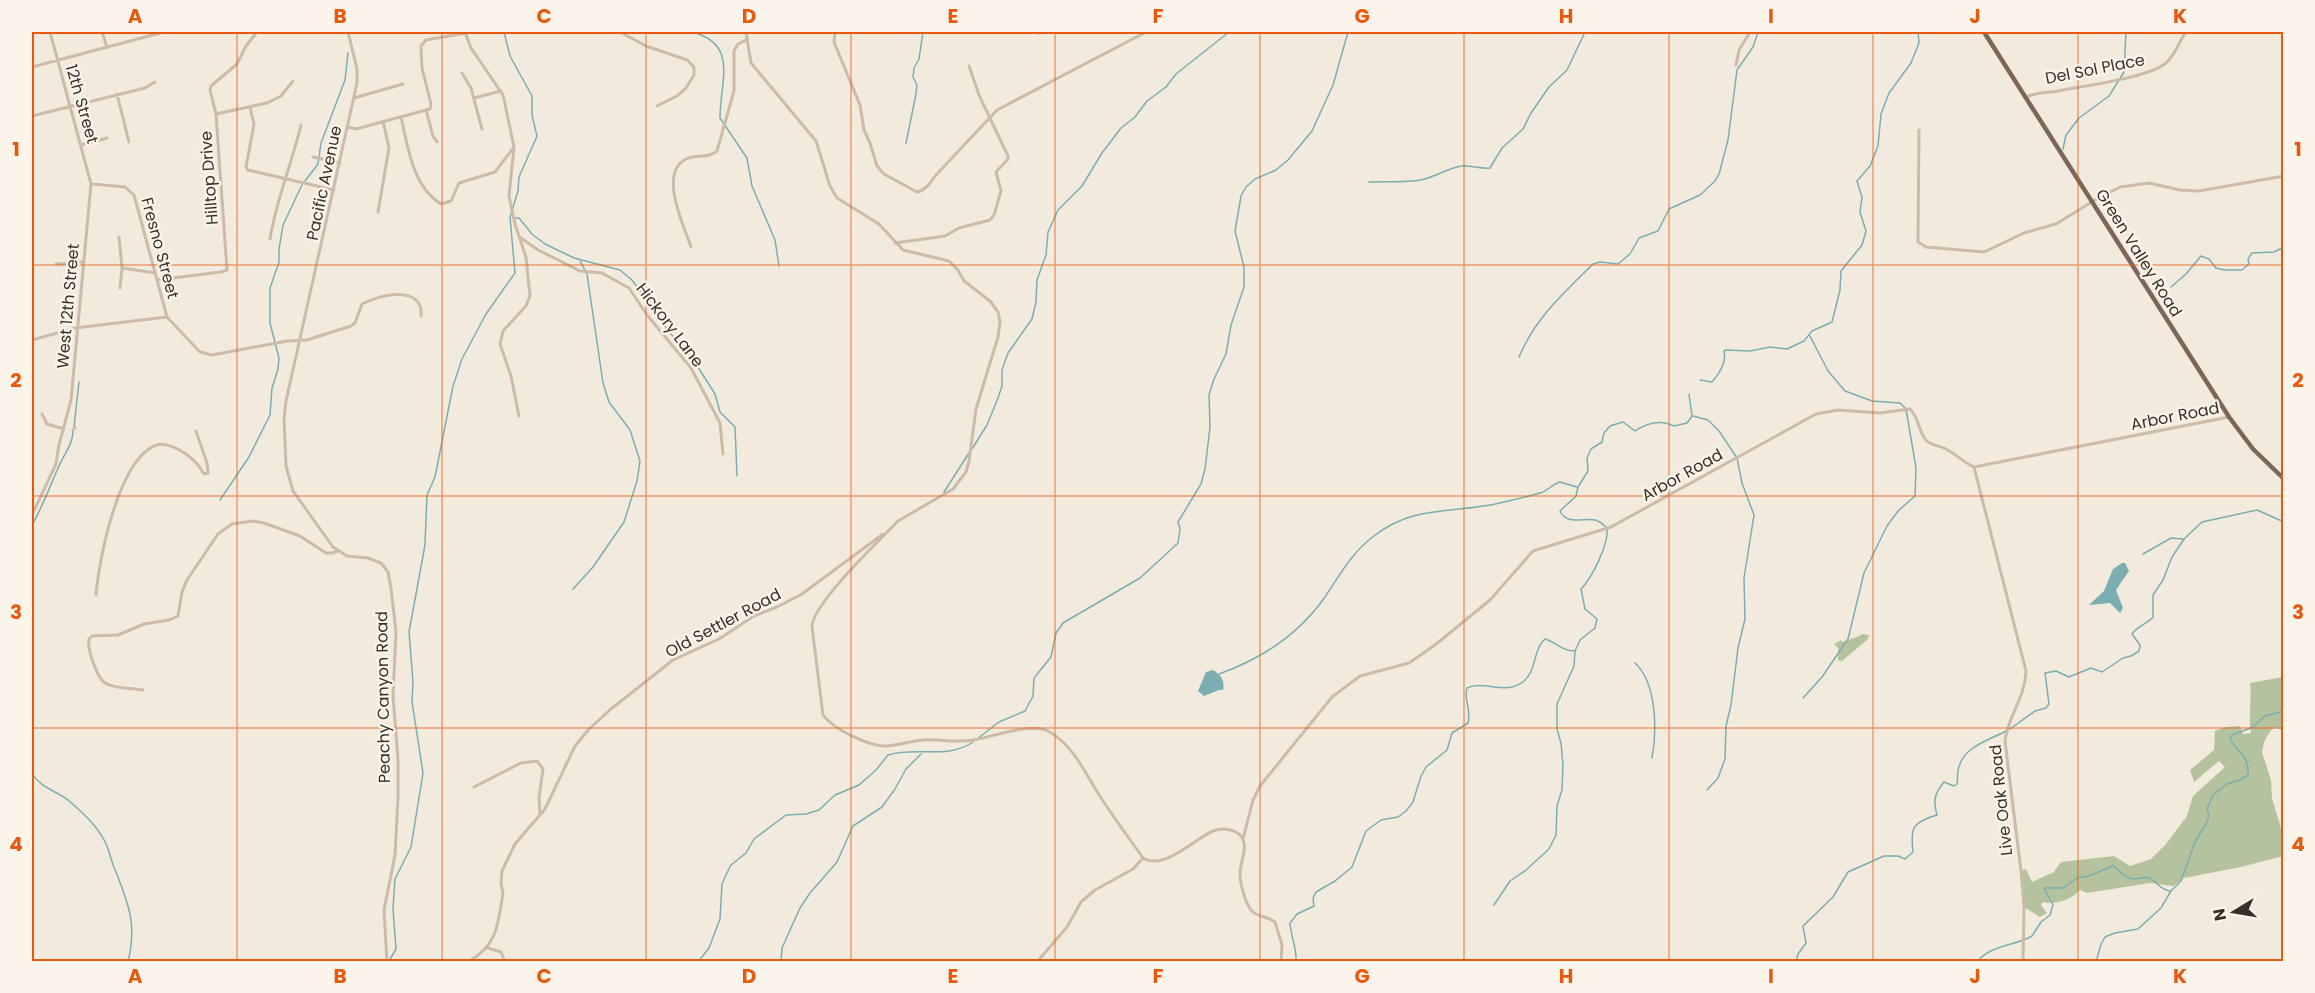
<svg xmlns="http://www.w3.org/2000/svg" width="2315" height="993" viewBox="0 0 2315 993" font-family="Poppins,sans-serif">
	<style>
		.green { fill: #b4c39d }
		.water { fill: #7cadb1 }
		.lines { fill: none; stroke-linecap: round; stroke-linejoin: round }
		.stream { stroke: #7cadb1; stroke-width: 1.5 }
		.minor { stroke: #ccbba9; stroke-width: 3 }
		.major { stroke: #7b675a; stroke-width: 4.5 }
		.grid { fill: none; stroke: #e8590c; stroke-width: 1.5; stroke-opacity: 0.55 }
		.labels { text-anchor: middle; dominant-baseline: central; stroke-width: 4.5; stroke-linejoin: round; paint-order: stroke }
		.street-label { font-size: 16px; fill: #392f29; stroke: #fbf4ea }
		.neatline { fill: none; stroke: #e8590c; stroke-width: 2 }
		.grid-label { font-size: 20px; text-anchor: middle; font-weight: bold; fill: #e8590c }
	</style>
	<rect width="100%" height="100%" fill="#f3eade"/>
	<path class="green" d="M1863 634 1869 635 1868 639 1842 661 1838 660V648L1834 644 1841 640 1842 642C1849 639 1856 638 1863 634Z
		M2283 677V731L2276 727 2271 730 2264 742 2262 752 2271 780 2272 798 2283 835V856L2241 867 2184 878 2173 886 2150 883 2087 893 2080 890C2071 900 2055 905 2043 902L2041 905 2047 913 2040 917 2024 907 2021 871 2026 869 2032 882 2054 872 2061 862 2114 856 2130 866 2151 859 2166 844 2187 816 2193 796 2225 767 2219 761 2194 782 2190 770 2214 750 2215 731 2226 727 2240 726 2243 734 2251 733C2248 716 2252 701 2250 683Z"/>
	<path class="water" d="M2122 563H2125L2129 571 2116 590 2123 608 2120 613 2110 603 2089 605 2104 591 2113 569Z
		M1213 670C1221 675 1225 681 1223 690H1219L1204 696 1198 691 1206 672Z"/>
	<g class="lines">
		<path class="stream" d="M692 32C739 44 720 81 720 118L747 158 752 186 775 240 779 266
			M1039 32V34
			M906 143 916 94 917 85 913 77 914 68 919 59 923 32
			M2063 149 2066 135 2079 118 2109 96 2124 72 2126 32
			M305 181 318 164 321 143 345 80 348 53
			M1369 182C1386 181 1403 183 1421 180 1435 177 1448 168 1462 166 1472 165 1479 169 1490 168L1502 148 1523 129 1531 113 1549 87 1567 70 1585 32
			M513 218H519L532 234 545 244 574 258 620 270 632 280 670 333 689 353 715 394 720 412 735 427 737 476
			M2171 287 2186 274 2201 256 2209 259 2216 268 2224 270H2242L2249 264 2248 259 2252 253 2274 252 2284 247
			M1519 357C1536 317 1563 294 1593 264L1600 262 1618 264 1630 254 1639 238 1658 231 1669 209 1700 195 1715 181 1719 174 1728 140 1737 70 1753 47 1758 32
			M1700 380 1712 382C1719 374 1727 363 1724 351L1726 350 1750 351 1770 347 1787 349 1804 341 1812 331 1832 322 1840 290 1841 271 1862 245 1866 231 1860 212 1862 197 1857 181 1870 166 1878 146 1881 114 1889 93 1911 63 1919 43 1918 32
			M1693 416 1708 420 1719 431 1737 458 1742 483 1754 515 1744 578 1745 619 1738 648 1731 705 1726 726 1725 759 1718 778 1707 790
			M74 427 79 382
			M972 449 987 425 998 398 1002 386V370L1008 353 1032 319 1036 302 1037 280 1046 255 1048 232 1058 210 1082 186 1102 153 1121 128 1135 117 1147 101 1166 87 1176 74 1229 32
			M944 492 969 453
			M220 500 249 457 270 415 272 388 278 369 279 358 270 323V288L279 262V249L283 225 302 185
			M32 525C43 506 50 486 59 466 64 454 73 444 73 431
			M2143 554 2171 538 2183 539
			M573 589 593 567 624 522 637 481 640 461 630 430 609 402 603 383 587 274 579 259
			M1635 663C1657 683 1657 731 1652 758
			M1219 674C1261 659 1299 634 1325 597 1340 575 1352 552 1374 536 1415 504 1454 514 1500 503 1513 500 1527 497 1540 493 1548 491 1552 484 1560 482L1577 487
			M1803 698 1822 677 1848 639 1864 573 1887 526 1898 511 1915 496 1916 468 1906 409 1900 403 1872 401 1845 391 1828 371 1810 336
			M2010 729 2035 711 2046 708 2049 704 2045 673 2056 671 2069 677 2091 668 2102 672 2123 658 2131 656 2139 651 2140 645 2132 634C2136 627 2147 624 2153 617V595L2163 580 2172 557 2184 539 2202 522 2257 510 2284 522
			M977 739 999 722 1025 711 1033 696 1034 678 1051 657 1056 633 1063 623 1140 578 1178 543 1180 529 1178 522 1201 484 1205 469 1210 427 1209 395 1214 379 1226 354 1231 325 1244 287V267L1235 231 1241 196 1246 187 1255 179 1276 170 1288 160 1312 131 1333 85 1348 32
			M32 773C40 788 55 790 68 800 83 813 99 827 107 846 110 854 112 864 116 872 129 905 137 925 128 962
			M1494 905 1510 881 1526 870 1549 849 1556 835 1557 806 1562 790 1563 765 1561 743 1557 729V704L1574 666 1575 651 1580 640 1595 628 1597 619 1585 609 1581 589C1592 578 1609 544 1607 528 1604 525 1600 521 1595 520 1583 517 1567 526 1560 511L1576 496 1578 487 1588 471 1587 458 1591 449 1602 442 1604 433 1610 426 1623 422 1635 431C1647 423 1660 419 1674 426L1687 423 1692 416 1689 394
			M389 961 396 949 393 909 395 879 411 847 423 773 412 702 413 682 409 632 425 545 427 495 435 477 453 386 462 359 486 314 515 273 510 217 518 191 519 177 537 136 532 115V96L510 56 504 32
			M698 962 709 948 720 919 722 884 726 875 731 865 746 853 754 839 786 815 806 814 819 810 835 795 859 785 876 770 888 755C916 746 947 760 973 742
			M781 962 782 948 800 908 810 893 837 862 853 826 882 807 895 789 906 769 921 754
			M1296 962C1297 948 1291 937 1290 923L1297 914 1314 906 1313 898 1316 892 1335 881 1352 867 1366 831 1381 820 1398 817 1406 811 1413 802 1421 776 1426 767 1447 750 1452 733 1468 723C1472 709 1463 700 1467 688 1484 680 1507 696 1524 681 1537 670 1533 649 1545 639 1556 642 1561 651 1574 651
			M1796 962 1798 954 1806 943 1803 926 1833 897 1848 872 1884 856H1898L1905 859 1913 852C1910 827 1913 822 1937 815 1933 801 1934 794 1944 782L1954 786 1957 784C1958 780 1957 775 1958 770 1963 746 1988 741 2006 731
			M1977 962C1990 945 2015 946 2032 936L2041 922 2050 915 2053 905 2044 888H2063L2077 878 2089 876 2113 866C2120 870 2125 879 2134 879 2139 879 2143 876 2149 878 2157 881 2160 890 2170 891
			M2096 962 2101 944 2105 937 2115 933 2138 929 2161 908 2171 891 2181 881 2195 842 2206 824 2209 816 2207 809 2213 795 2227 784 2240 780 2248 775C2249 754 2239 755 2230 739L2232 735 2253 727 2265 716 2284 711"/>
		<path class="minor" d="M102 32 107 47
			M348 32 357 69V83L286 401 284 419 286 466 293 491 333 547 347 556 368 558 381 563 388 572 391 588 396 632 393 696 398 759V798L395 855 384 910 387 962
			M465 32 471 48 503 95 514 147 509 196 515 224 526 257 530 296 526 306 503 331 500 344 511 376 519 416
			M620 32 646 46 687 60 694 67V75L686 88 677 96 657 106
			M746 32 751 63 816 141 830 186 837 198 879 224 903 250 949 261 958 270 964 281 990 301 998 312 1000 322 998 337 976 409 969 461 966 472 953 489 898 521C880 540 812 604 812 627L823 715C833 729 870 747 887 746 899 745 911 741 923 740 940 739 956 743 973 740 993 737 1030 722 1048 731 1074 745 1086 775 1101 798 1114 818 1129 838 1143 858 1164 871 1194 839 1213 831 1221 828 1228 828 1236 832 1252 841 1240 860 1240 874 1240 883 1245 902 1251 910 1256 917 1268 916 1275 922L1282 945 1281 962
			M835 32 834 42 860 105 864 130 870 143 877 166 884 174 917 192C926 190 931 182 936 175L997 110 1146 32
			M1736 65 1739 50 1750 32
			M32 67 164 32
			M462 73 471 88 482 129
			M117 94 129 142
			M2026 97C2037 92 2047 93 2058 91 2083 86 2148 78 2166 63 2176 54 2179 41 2186 32
			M354 98 403 84
			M474 98 501 91
			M250 107 254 124 246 167 248 170 334 190
			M426 110 430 109 431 104 422 68 421 46 426 40 466 33
			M426 110 433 136 437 142
			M216 114 267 103 281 96 293 81
			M32 116 145 88 155 82
			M401 117C408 147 412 186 441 204L451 201 459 183 495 172 514 147
			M348 127 356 129 426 110
			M1919 130 1918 242 1926 247 1984 252 2024 233 2056 224 2095 200 2120 187 2149 183 2180 190 2199 191 2284 176
			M81 145 107 138
			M313 157 340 163
			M92 184 125 187 134 195 167 317
			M378 212 389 148 383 121
			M119 237 122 268 120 288
			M521 238 538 250 580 271 602 273 629 288 647 315 691 368 720 423 723 454
			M270 239C276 200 292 163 301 125
			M895 243 945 236 959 228 990 220 994 215 1001 191 996 172 1008 159V156L979 95 969 66
			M691 247C684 226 658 173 686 159 696 154 708 159 717 151L734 91V51L738 44 746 40
			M56 264 84 262
			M122 268 155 273
			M157 280 221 272 227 270 216 114 210 90 211 86 237 64 246 46 257 32
			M32 313H33
			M32 340 75 328 167 317 200 352 212 355 287 341 307 340 351 326 355 323 362 304C378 295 424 284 421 316
			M42 414 47 424 64 429
			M73 430 75 427
			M1974 467 2026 671C2025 699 2008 715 2005 741L2021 871 2024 907 2023 962
			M32 515 56 464 59 445 71 400 91 184 50 32
			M96 595C99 559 119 453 160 444 178 445 196 459 204 474L208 473 207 463 196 431
			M143 690C133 688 114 689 105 683 97 678 87 649 89 639L92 636 118 635 144 624 169 620 178 616 182 592 187 580 218 534 232 524 253 521 264 523 300 536 326 553H332L338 551
			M474 787 521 763 537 761 543 769 539 798 540 814
			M1243 839 1253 800 1260 786 1332 697 1360 676 1409 663 1435 645 1490 600 1533 551 1611 527 1816 414 1838 410 1880 413 1910 409C1919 418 1918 429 1925 439 1930 446 1939 445 1946 449 1956 454 1963 462 1974 467L2229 417
			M488 948 501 952 505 962
			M468 962C498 945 498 924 503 893L501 884 502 871 515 844 545 809 575 746 589 729 611 709 673 660 719 639 754 616 777 607 802 594 883 534
			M1037 962 1067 927 1081 902 1095 890 1133 869 1143 858"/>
		<path class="major" d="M1984 32 2229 417 2253 449 2284 479"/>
	</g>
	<path class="grid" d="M237 32V962M442 32V962M646 32V962M851 32V962M1055 32V962M1260 32V962M1464 32V962M1669 32V962M1873 32V962M2078 32V962M32 265H2284M32 496H2284M32 728H2284"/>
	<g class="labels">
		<g class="street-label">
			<text transform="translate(2095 69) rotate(-11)">Del Sol Place</text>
			<text transform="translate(82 104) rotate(74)">12th Street</text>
			<text transform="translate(209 178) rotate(-94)">Hilltop Drive</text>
			<text transform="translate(324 183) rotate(-78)">Pacific Avenue</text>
			<text transform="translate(160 248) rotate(75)">Fresno Street</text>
			<text transform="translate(2139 253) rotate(58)">Green Valley Road</text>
			<text transform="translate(68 306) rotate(-85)">West 12th Street</text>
			<text transform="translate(670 325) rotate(53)">Hickory Lane</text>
			<text transform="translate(2175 416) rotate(-11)">Arbor Road</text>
			<text transform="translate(1682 475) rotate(-29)">Arbor Road</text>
			<text transform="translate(723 623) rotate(-28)">Old Settler Road</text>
			<text transform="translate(383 697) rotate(-91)">Peachy Canyon Road</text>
			<text transform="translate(2001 800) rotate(-96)">Live Oak Road</text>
		</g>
	</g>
	<rect width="2315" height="993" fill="none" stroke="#fbf4ea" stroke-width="66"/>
	<g transform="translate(2234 912) rotate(259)" stroke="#fbf4ea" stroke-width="4.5" paint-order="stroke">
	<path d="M0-4.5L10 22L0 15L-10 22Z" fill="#392f29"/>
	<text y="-9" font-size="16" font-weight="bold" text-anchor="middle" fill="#392f29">N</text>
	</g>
	<rect x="33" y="33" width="2249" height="927" class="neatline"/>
	<g class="grid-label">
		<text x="135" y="23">A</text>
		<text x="340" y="23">B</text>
		<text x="544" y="23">C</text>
		<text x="749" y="23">D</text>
		<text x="953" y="23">E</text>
		<text x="1158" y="23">F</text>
		<text x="1362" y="23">G</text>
		<text x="1566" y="23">H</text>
		<text x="1771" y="23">I</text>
		<text x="1975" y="23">J</text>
		<text x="2180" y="23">K</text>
		<text x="16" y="156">1</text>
		<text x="2298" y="156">1</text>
		<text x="16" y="387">2</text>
		<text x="2298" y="387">2</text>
		<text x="16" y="619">3</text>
		<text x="2298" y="619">3</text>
		<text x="16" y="851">4</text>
		<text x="2298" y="851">4</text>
		<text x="135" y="983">A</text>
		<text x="340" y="983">B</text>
		<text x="544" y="983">C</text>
		<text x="749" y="983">D</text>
		<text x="953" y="983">E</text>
		<text x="1158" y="983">F</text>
		<text x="1362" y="983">G</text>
		<text x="1566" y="983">H</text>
		<text x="1771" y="983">I</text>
		<text x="1975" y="983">J</text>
		<text x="2180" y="983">K</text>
	</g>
</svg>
